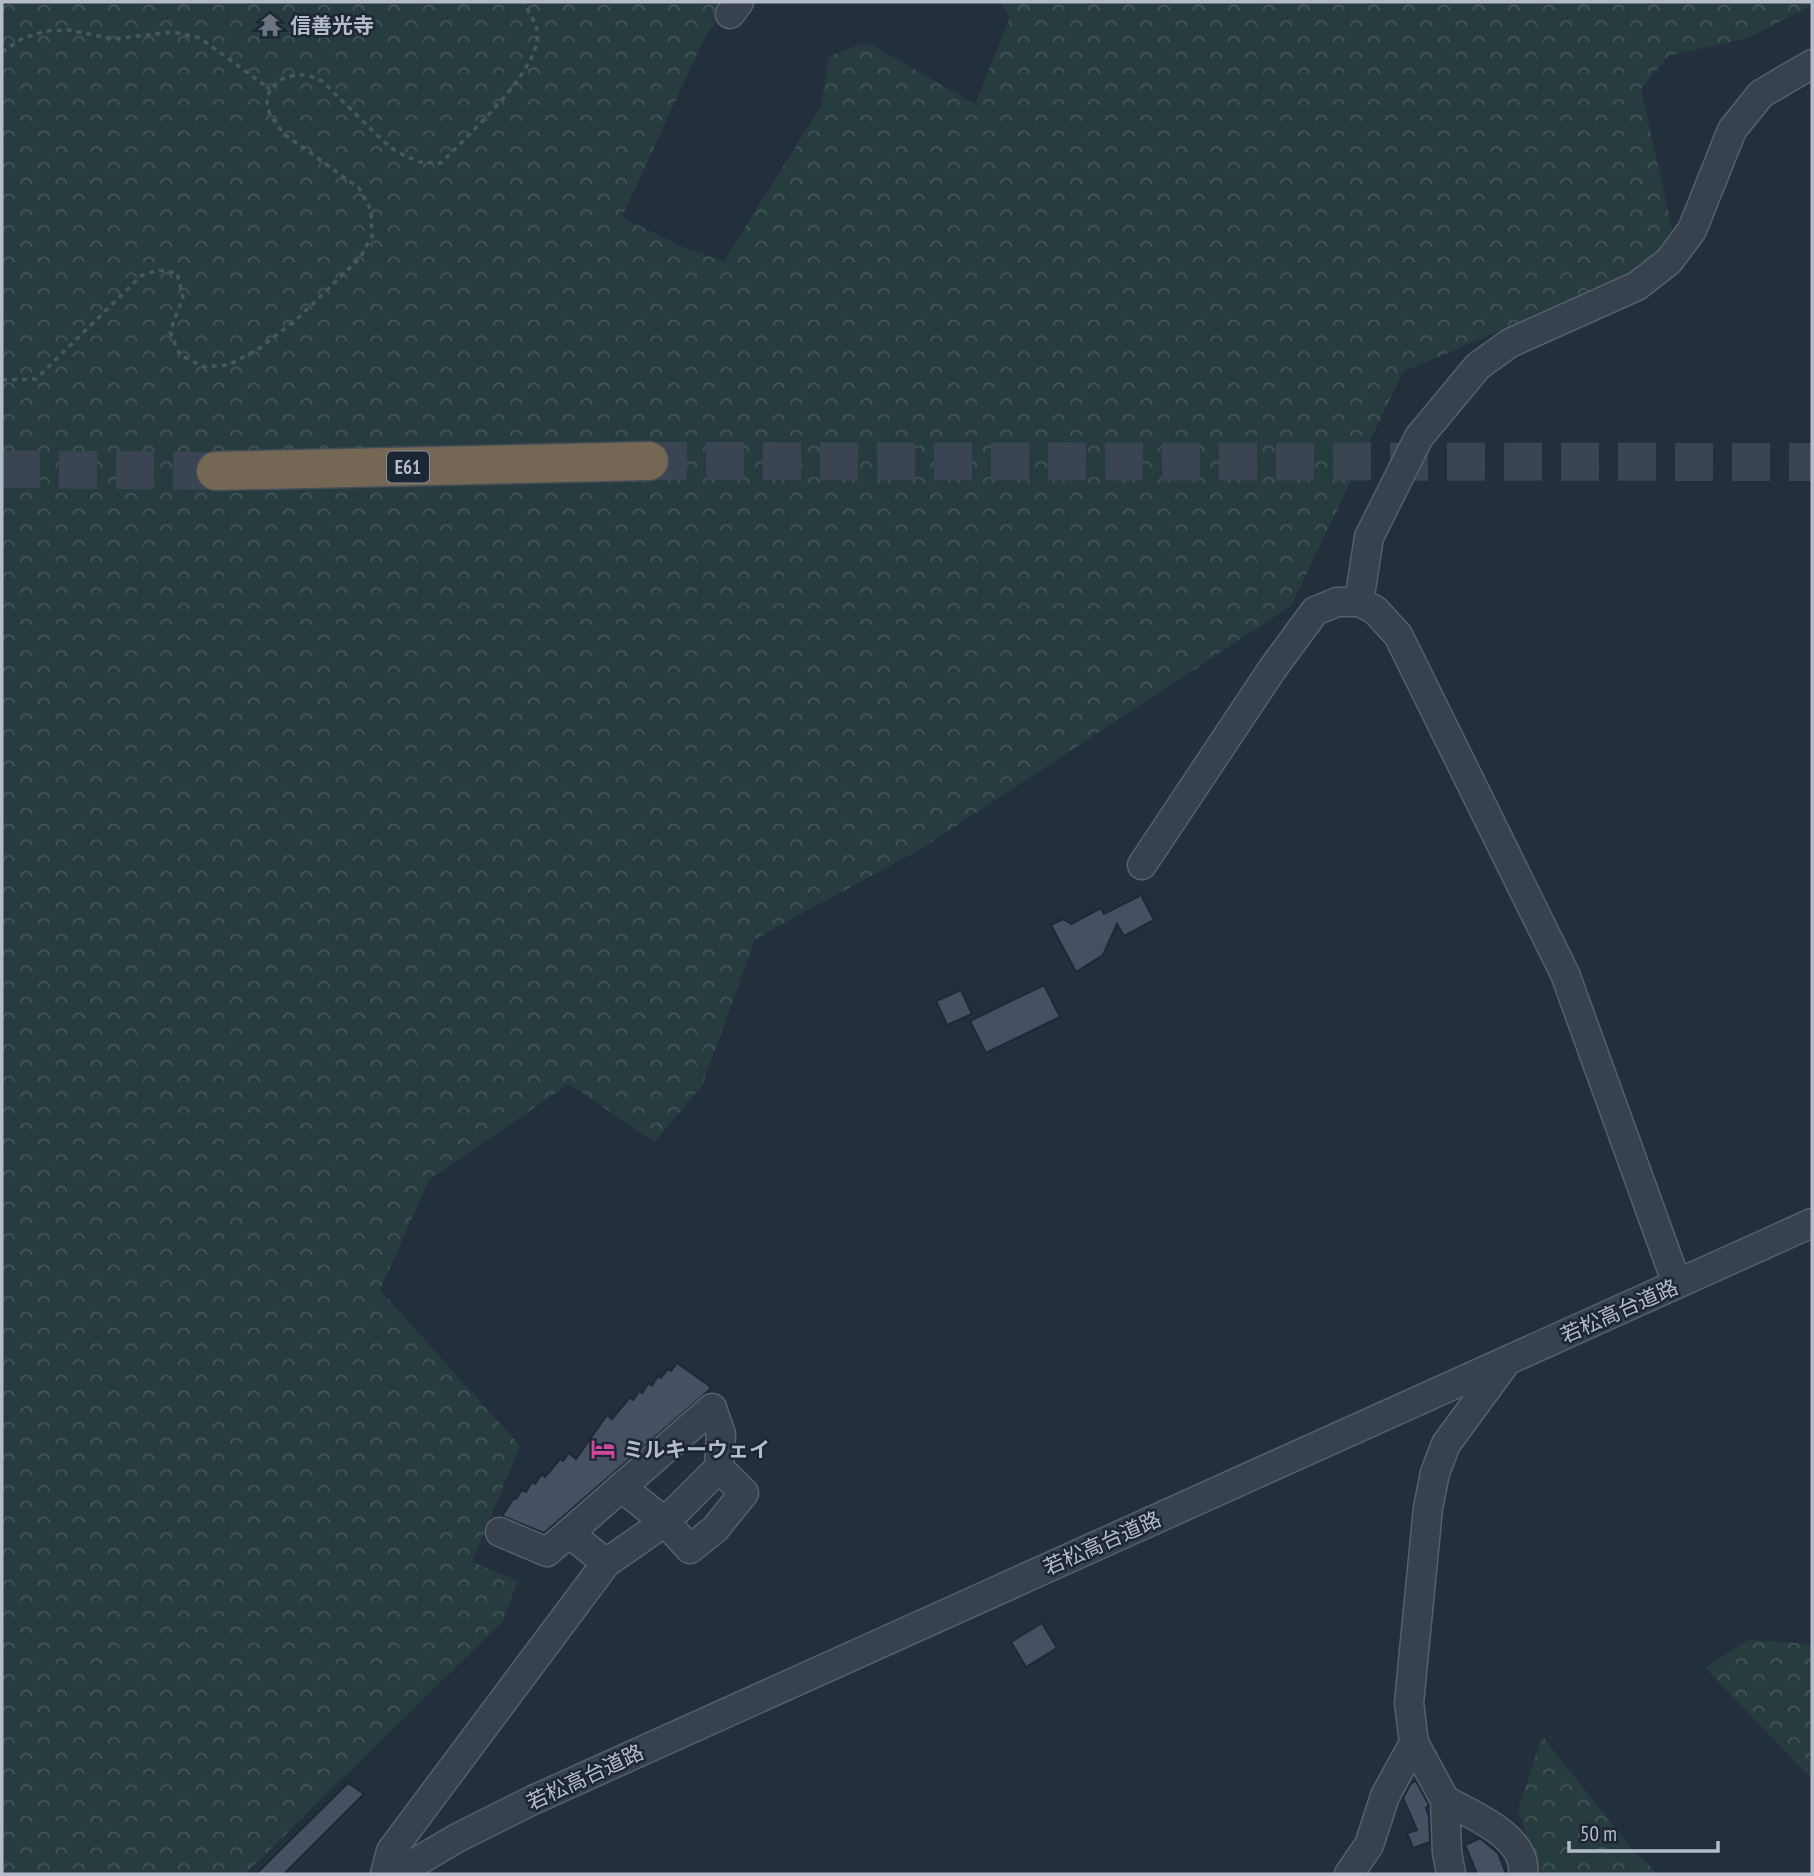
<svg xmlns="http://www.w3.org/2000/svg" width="1814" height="1876" viewBox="0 0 1814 1876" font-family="'PT Sans Narrow','Noto Sans JP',sans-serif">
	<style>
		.forest { fill: url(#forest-crowns) }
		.building { fill: #455162; stroke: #1f2835; stroke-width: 2 }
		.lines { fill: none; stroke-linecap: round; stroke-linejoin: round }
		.highway-tunnel { stroke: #3a4453; stroke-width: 38; stroke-dasharray: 38 19; stroke-linecap: butt }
		.minor-casing { stroke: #565f6c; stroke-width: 31 }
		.highway-casing { stroke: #434c59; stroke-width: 41 }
		.path { stroke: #44595c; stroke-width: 3.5; stroke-dasharray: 5 5; stroke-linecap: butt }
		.minor { stroke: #38414e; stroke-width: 28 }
		.highway { stroke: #746855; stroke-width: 38 }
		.labels { text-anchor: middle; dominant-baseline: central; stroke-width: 5; stroke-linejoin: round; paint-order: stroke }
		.shield { fill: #1d2633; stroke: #878f9c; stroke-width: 2 }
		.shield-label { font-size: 19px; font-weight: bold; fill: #b4bcc9 }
		.poi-label { font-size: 21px; font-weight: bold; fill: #b4bcc9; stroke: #1d2633; text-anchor: start }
		.street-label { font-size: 21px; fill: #b4bcc9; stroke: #1d2633 }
	</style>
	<defs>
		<pattern id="forest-crowns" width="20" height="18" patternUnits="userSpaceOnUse" patternTransform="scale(1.75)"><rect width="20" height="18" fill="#263c3f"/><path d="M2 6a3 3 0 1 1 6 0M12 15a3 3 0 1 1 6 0" fill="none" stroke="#435659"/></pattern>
	</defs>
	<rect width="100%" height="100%" fill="#242f3e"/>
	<path class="forest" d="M2 2H730L704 39 622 217 683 247 724 261 821 106 829 56 867 42 975 104 1010 17 1000 2H1812V5L1748 38 1668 56 1641 89 1675 242 1650 267 1403 372 1291 606 921 849 755 939 702 1086 654 1142 569 1084 429 1180 380 1290 520 1446 472 1562 518 1581 502 1622 245 1874H2Z
		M1748 1640 1812 1644V1779L1705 1668Z
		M1542 1736 1633 1850 1658 1874H1536V1862L1518 1810Z"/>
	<path class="building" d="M1141 895 1154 920 1124 936 1117 924 1103 955 1076 972 1051 925 1063 919 1071 924 1101 908 1104 914Z
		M1044 985 1060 1017 986 1053 970 1021Z
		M961 990 972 1014 947 1025 936 1001Z
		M677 1363 711 1387 707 1392 544 1533 502 1516 514 1498 516 1499 522 1490 526 1492 532 1482 535 1484 542 1474 545 1477 560 1459 563 1461 569 1453 576 1459 607 1415 612 1419 630 1397 633 1400 639 1391 642 1393 649 1383 652 1386 658 1376 661 1378 668 1369 671 1371Z
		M1042 1623 1057 1648 1026 1667 1011 1642Z
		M1416 1781 1429 1805 1426 1808 1429 1817 1430 1842 1413 1848 1407 1833 1417 1830 1403 1798 1411 1783Z
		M348 1783 364 1794 284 1874H256Z
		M1480 1838 1498 1853 1506 1874H1477L1465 1845Z"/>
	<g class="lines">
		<path class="highway-tunnel" d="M649 461 1812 462
			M2 469 216 471"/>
		<g class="minor-casing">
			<path id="minor" d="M730 14 739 2
				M1359 602 1369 537 1419 437 1478 366 1510 343 1637 286 1669 261 1692 230 1732 130 1761 94 1812 64
				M1142 865 1273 668 1315 611 1337 602H1359L1375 610 1398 635 1565 974 1677 1284
				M621 1487 665 1522 690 1549 715 1529 744 1493 719 1468
				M500 1532 547 1552 569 1533
				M1445 1800C1472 1815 1528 1837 1523 1874
				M385 1874 391 1851 606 1563 665 1522 719 1468 721 1434 712 1408 569 1533 606 1563
				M396 1874 457 1838 533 1800 1812 1223
				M1349 1874 1369 1845 1385 1796 1414 1743
				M1451 1874 1447 1852 1445 1800 1414 1743 1409 1703 1428 1508 1435 1473 1446 1444 1504 1365"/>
		</g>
		<g class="highway-casing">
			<path id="highway" d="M216 471 649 461"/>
		</g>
		<path class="path" d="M2 52 23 38 46 31 69 30 113 39 173 32 200 38 270 89
			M2 380 36 379 141 276 158 270 177 273 183 297 170 332 180 355 204 367 228 365 257 350 296 320 360 258 372 236 371 210 359 188 284 134 270 115 267 102 270 89 282 79 296 75H307L322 81 382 140 397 152 419 162 441 163C466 137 544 67 537 31 536 22 527 10 523 2"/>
		<use href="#minor" class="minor"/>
		<use href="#highway" class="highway"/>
	</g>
	<defs>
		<g id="temple-bare" transform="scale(1.89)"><path d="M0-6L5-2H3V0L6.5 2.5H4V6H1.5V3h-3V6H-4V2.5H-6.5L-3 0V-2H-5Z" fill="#6b7280" stroke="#1d2633" stroke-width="2.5" paint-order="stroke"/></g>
		<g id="hotel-bare" transform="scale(1.89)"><path d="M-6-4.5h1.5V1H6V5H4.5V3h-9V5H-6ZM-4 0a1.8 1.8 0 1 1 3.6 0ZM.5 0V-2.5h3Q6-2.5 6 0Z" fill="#d1479c" stroke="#1d2633" stroke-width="2.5" paint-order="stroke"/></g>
	</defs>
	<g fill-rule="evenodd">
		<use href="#temple-bare" x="270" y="25"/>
		<use href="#hotel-bare" x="603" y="1449"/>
	</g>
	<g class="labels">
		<rect class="shield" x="387" y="451.5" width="42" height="31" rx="5"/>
		<g class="shield-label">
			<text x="408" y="467">E61</text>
		</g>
		<g class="poi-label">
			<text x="290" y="25">信善光寺</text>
			<text x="623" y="1449">ミルキーウェイ</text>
		</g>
		<g class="street-label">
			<text transform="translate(1619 1311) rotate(-24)">若松高台道路</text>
			<text transform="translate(1102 1543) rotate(-24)">若松高台道路</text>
			<text transform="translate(585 1777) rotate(-25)">若松高台道路</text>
		</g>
	</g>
	<rect width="1814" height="1876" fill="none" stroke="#b4bcc9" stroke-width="7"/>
	<path d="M1569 1841v10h149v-10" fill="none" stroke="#b4bcc9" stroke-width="3.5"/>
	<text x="1580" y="1841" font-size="21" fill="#b4bcc9" stroke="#1d2633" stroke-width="5" paint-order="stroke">50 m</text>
</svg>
